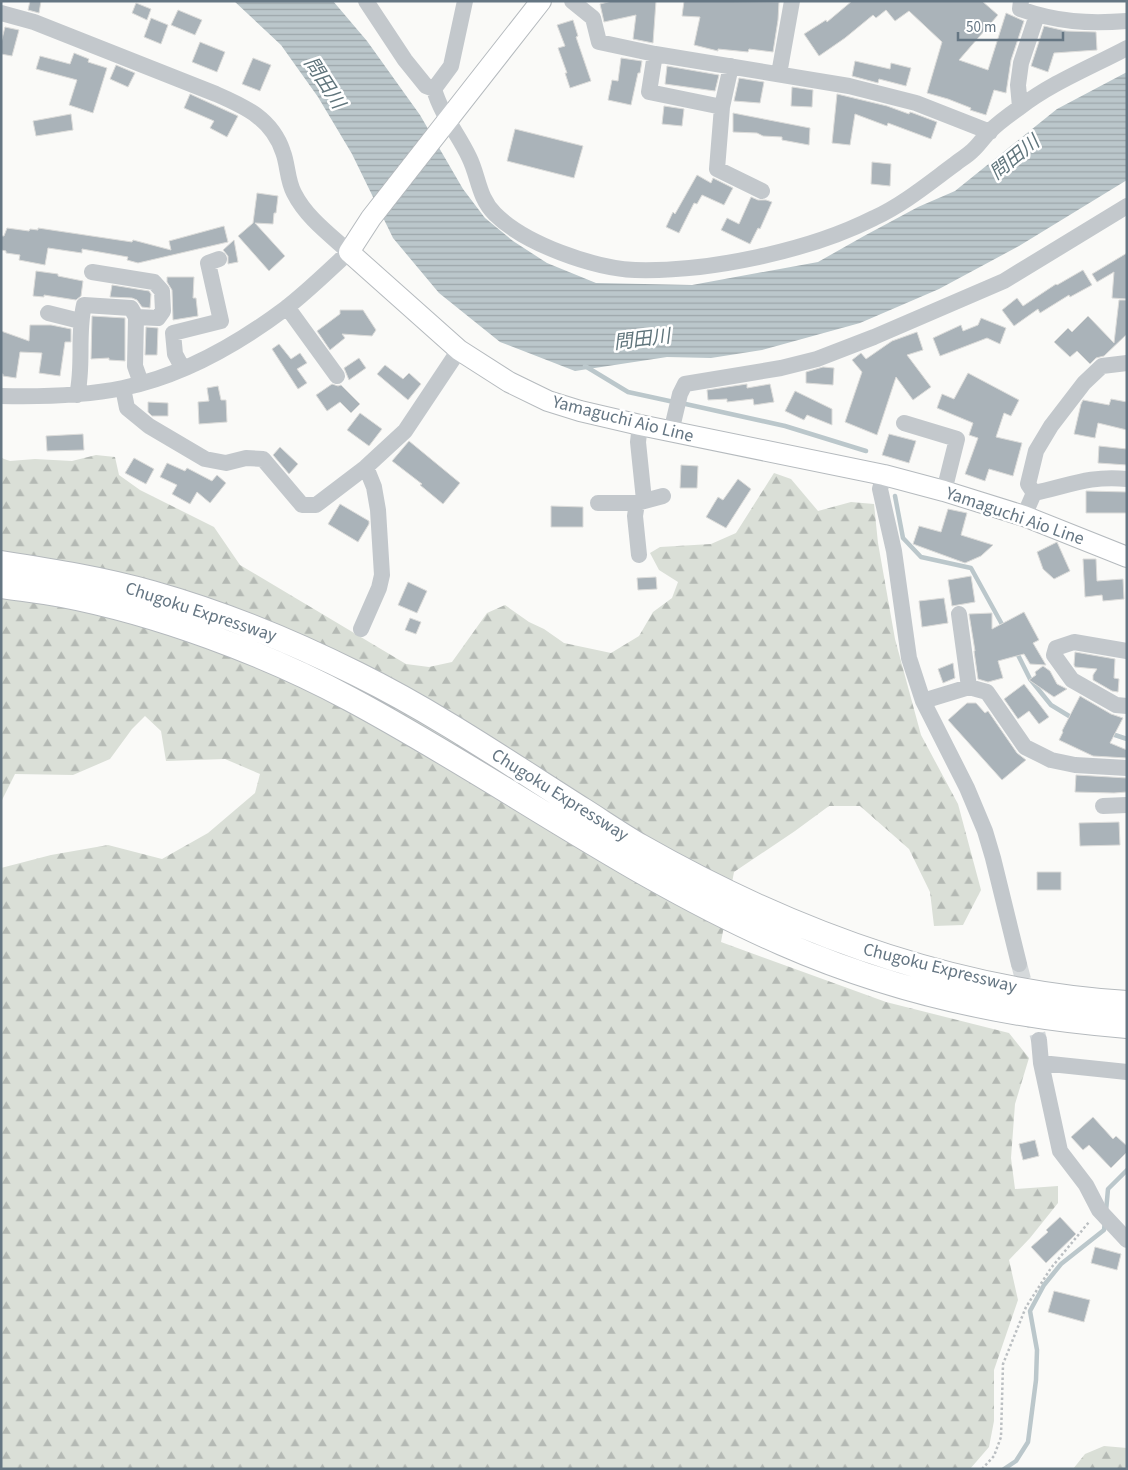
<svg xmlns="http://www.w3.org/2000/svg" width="1128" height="1470" viewBox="0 0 1128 1470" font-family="'Source Sans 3','Noto Sans JP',sans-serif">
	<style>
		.forest { fill: url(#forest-firs) }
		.water { fill: url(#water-rules) }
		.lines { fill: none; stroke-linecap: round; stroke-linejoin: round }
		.stream { stroke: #bbc7cb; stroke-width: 4.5 }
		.building { fill: #aab3b9; stroke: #dcdcda }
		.minor-tunnel { stroke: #d5d9db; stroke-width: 16; stroke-dasharray: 16 8; stroke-linecap: butt }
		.major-casing { stroke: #b5babe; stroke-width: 22 }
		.highway-casing { stroke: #b4b9bd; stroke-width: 26 }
		.path { stroke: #bbbfc2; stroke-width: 2.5; stroke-dasharray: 2.5 2.5; stroke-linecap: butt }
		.minor { stroke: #c3c8cc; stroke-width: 16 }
		.major { stroke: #fff; stroke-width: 20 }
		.highway { stroke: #fff; stroke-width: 24 }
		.labels { text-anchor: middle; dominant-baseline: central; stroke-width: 5; stroke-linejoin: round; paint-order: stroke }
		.street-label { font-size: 18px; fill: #657683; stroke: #fff }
		.water-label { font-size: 19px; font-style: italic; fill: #60757c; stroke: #fff }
	</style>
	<defs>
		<pattern id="forest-firs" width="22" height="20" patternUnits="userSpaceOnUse" patternTransform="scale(1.25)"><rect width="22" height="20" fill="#dadfd7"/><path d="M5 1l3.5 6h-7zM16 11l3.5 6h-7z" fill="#b4b9b4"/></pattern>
		<pattern id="water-rules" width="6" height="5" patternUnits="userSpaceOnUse" patternTransform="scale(1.25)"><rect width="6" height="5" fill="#bbc7cb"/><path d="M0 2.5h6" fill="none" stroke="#9ca6aa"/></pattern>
	</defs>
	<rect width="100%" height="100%" fill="#fafaf8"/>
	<path class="forest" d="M96 455 115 457 119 475 140 490 214 527 240 565 406 664 429 667 452 662 487 613 505 605 529 622 544 629 564 643 611 653 639 636 653 612 672 598 678 582 659 570 650 553 660 547 711 544 736 533 774 473 791 479 818 511 851 502 874 504 878 543 895 639 921 735 958 804 981 890 963 925 934 926 930 892 909 849 860 806H829L795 831 734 872 721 942 886 1002 1009 1033 1029 1058 1015 1104 1011 1158 1015 1189 1058 1186V1203L1030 1238 1009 1260 1018 1300 994 1370V1421L989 1447 970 1469H1V868L51 855 108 845 162 859 208 833 255 793 260 774 225 759 166 761 161 731 145 716 132 729 110 759 73 775 15 774 1 802V458L10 461 35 459 72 461Z
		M1104 1446 1127 1448V1469H1073L1085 1454Z"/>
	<path class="water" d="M234 1H333L367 41 420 115 463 189 485 218 513 241 547 263 596 283 692 285 818 262 864 236 918 207 955 191 1057 109 1127 72V180L1019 246 939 289 860 323 762 350 711 358 667 357 575 371 500 342 439 293 393 238 352 154 318 97 281 45Z"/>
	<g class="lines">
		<path class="stream" d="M585 366 628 392 674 402
			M681 403 785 426 866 451
			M895 496 903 538 921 557 971 568 1004 628
			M1016 651 1030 679 1051 705 1074 719
			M1109 733 1127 739
			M1106 1211 1108 1189 1127 1170
			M1004 1469 1016 1461 1028 1442 1036 1380 1037 1350 1030 1311 1044 1285 1061 1264 1104 1230 1105 1221"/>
	</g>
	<path class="building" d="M30 1H41L39 13 28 10Z
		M612 1H656L653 43 633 39 636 15 604 22 600 4Z
		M684 1 779 2 778 20 773 52 749 49 748 52 718 49V51L694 45 700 17 682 16Z
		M852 1H982L998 15 959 60 988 70 1006 13 1024 21 1011 60 1006 93 994 90 986 115 970 110 971 108 948 99 927 93 942 42 909 11 895 21 886 10 876 18 873 15 845 38 819 56 804 34 826 20 827 22Z
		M136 3 151 9 147 20 132 13Z
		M178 10 202 20 195 35 171 25Z
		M151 18 168 25 161 44 144 37Z
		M573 20 578 36 576 37 591 81 570 88 565 73H567L558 48 565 46 557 25Z
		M1044 26 1066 31 1096 32 1097 50 1054 53 1048 72 1031 66Z
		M5 27 19 30 12 56 1 54V43Z
		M200 42 225 52 217 72 192 62Z
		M74 53 89 59 88 62 107 68 93 113 69 105 77 80 36 69 40 56 70 64Z
		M253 58 271 65 260 91 242 84Z
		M621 58 642 61 640 73H638L631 105 608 100 612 80 618 81Z
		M855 61 890 69 891 63 911 68 906 86 879 79 878 83 852 76Z
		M116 65 135 73 128 87 110 79Z
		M667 66 719 75 715 91 665 84Z
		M739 78 764 82 760 103 734 101Z
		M792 87 813 90 812 107 791 106Z
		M190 94 238 116 227 137 210 128 214 121 184 108Z
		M837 94 887 106 909 114 910 112 913 113 937 122 931 139 888 123 887 126 855 114 850 145 832 143Z
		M664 106 684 109 682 126 662 124Z
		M733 113 810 128 809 145 782 140V137L763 136 757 133 733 132Z
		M71 114 73 130 36 136 33 121Z
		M515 129 583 146 574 178 507 161Z
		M872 162 891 164 890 186 871 184Z
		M697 175 711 183 713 178 733 188 724 205 702 195 697 204 694 203 679 233 666 227 673 212 675 214Z
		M257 193 278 196 276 213H274L273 224 255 223 285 256 269 271 238 236 253 223Z
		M751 197 758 200H766L772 202 760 229 758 228 750 244 721 230 727 218 739 224Z
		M224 226 228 242 138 263 127 260 128 257 82 249V253L48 248 45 265 19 260 20 255 6 253V251L1 250V236H4L7 228 29 231 30 229 38 230V228L132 242 133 240 171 250 169 241Z
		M234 240 238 262 228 264V256L223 250Z
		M1127 253V299L1112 298 1114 272 1097 282 1092 274Z
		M1083 270 1092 285 1070 297 1069 295 1040 313 1038 309 1014 326 1002 310 1017 298 1023 306 1056 284 1057 285Z
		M36 271 58 274V276L83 281 81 296 76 300 44 295V297L33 296Z
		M167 277H194L193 298H196L198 316 173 320 172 290 167 282Z
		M112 285 149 291 151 294 150 308 142 307 137 300 132 298 110 297Z
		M1119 300H1127V334L1104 356 1096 358 1090 364 1077 351 1070 357 1054 342 1068 328 1072 332 1088 316 1114 343Z
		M340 310H363L376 330 372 336 342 334 345 338 330 350 317 331 340 314Z
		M92 316 125 318V361L109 360V358L91 359Z
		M981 318 1006 328 1000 344 987 338 940 356 933 338 961 325 963 331 978 325Z
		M30 325H51L71 329V342H65L60 376 39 373 42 353 20 352 16 378 3 376V374H1V331L29 341Z
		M146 327 158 328 157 355H145Z
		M917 332 923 350 907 355 931 387 913 400 896 377 877 435 845 422 862 372 852 360 861 353 866 359 892 341Z
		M279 344 291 359 300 353 307 363 297 369 307 383 298 389 272 349Z
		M359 358 366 368 349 380 344 368Z
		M385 365 403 379 409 373 421 384 408 400 377 374Z
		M823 367 834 368 833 385 806 383V372Z
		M968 373 1019 400 1011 416 1004 413 996 437 1022 443 1013 476 989 469 985 481 965 474 978 438 969 435 973 423 937 408 942 394 954 399Z
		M332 384 338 386 341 385 360 404 351 413 340 402 327 411 316 395Z
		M747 384V388L770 384 774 402 754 405 753 399 727 402V399L708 400 707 390Z
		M218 386 221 400H226L227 422 199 424 198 402 209 401 207 388Z
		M795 391 832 409V425L807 415 804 420 785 411Z
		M1111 399 1127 402V430L1098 423 1095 438 1074 434 1081 404 1083 400 1109 405Z
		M148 402 168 403V416H152L148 412Z
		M360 413 382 429 369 446 347 430Z
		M83 434 84 450 47 451 46 436Z
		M889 434 916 441 909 463 882 455Z
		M409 441 460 483 443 504 420 485 422 484 392 461Z
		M1099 446 1127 449V465L1098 463Z
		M280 447 298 464 289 474 273 455Z
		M134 458 154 469 146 484 125 473Z
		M167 463 185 471 187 468 212 481 217 475 226 483 210 503 197 492 190 504 172 494 177 485 160 477Z
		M681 465 698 466 697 488H680Z
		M738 479 751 489 726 528 706 517 718 497 723 500Z
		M1086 491 1127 492V513H1086Z
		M340 504 369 521V524L358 542 328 524Z
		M551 506 583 507V527H551Z
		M948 509 967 513 961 535 993 545 981 556 965 563 913 544 919 526 941 532Z
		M1057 542 1070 571 1054 579 1043 569 1037 552Z
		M1083 559H1096L1097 581 1123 579 1124 599 1103 601 1102 595 1085 597Z
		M971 576 975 602 952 606 948 580Z
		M656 577 657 589 638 590 637 578Z
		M408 582 427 591 417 613 398 605Z
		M944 598 948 623 922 627 919 601Z
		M1024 612 1039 640 1033 643 1046 665 1030 664 1024 654 998 661 1003 678 988 682 978 679 974 651H975L969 614 992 613V629Z
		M410 618 421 622 416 634 405 630Z
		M1075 652 1115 659 1114 678 1119 679 1118 692 1112 691 1093 680V675L1097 669 1075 667 1074 665Z
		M953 663 955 678 943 683 938 669Z
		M1043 666 1050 671 1057 684 1067 689 1054 697 1029 680 1036 675 1035 672Z
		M1024 684 1049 717 1039 724 1029 711 1018 719 1004 699Z
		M1080 696 1111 714 1123 718 1110 743 1127 750V758L1093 756 1059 740 1063 732 1062 731Z
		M967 703H976L985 713 988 711 1017 753 1026 760 1002 780 948 720Z
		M1076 775 1127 778V792L1114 793 1075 792Z
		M1119 822 1120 845 1080 846 1079 823Z
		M1037 872H1061V890H1037Z
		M1093 1117 1113 1139 1116 1136 1127 1146V1152L1111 1168 1089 1145 1083 1150 1071 1137Z
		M1035 1140 1039 1156 1023 1160 1019 1144Z
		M1060 1217 1076 1234 1046 1263 1031 1247 1048 1232 1046 1230Z
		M1095 1247 1121 1254 1117 1270 1091 1263Z
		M1054 1291 1090 1300 1084 1322 1048 1312Z"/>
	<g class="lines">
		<path class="minor-tunnel" d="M1019 964 1039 1040"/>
		<g class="major-casing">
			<path id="major" d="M541 1 371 218 349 252 459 350 509 382 548 401 580 411 640 425 884 475 944 491 1024 516 1127 557"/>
		</g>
		<g class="highway-casing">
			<path id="highway" d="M1 563C52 571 103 579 152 593 223 613 291 641 357 674 436 713 509 763 583 810 602 822 621 835 640 846 789 931 955 992 1127 1003
				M1 586C21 589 42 591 62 595 156 613 265 653 350 699 496 777 630 877 782 943 891 991 1008 1017 1127 1026"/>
		</g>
		<path class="path" d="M982 1469 994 1456 1001 1437 1003 1364 1026 1307 1051 1268 1089 1222"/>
		<path class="minor" d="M366 1 405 60 426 86 434 89
			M465 1 451 66 434 89C441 114 458 134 469 157 479 177 478 197 495 214 525 244 593 268 635 270 709 272 809 251 874 218 904 204 929 183 955 164 961 159 967 156 972 151 979 145 983 138 989 132 998 123 1009 115 1019 108 1051 83 1091 67 1127 48
			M572 1 593 18 599 42 655 54 849 86 916 103 990 132
			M1021 1 1020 9C1057 22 1088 24 1127 21
			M1 13 34 22 216 94C246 107 272 119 283 152 288 165 287 180 294 193 306 217 329 234 349 252 328 271 308 291 286 308 238 344 182 376 123 388 83 396 42 397 1 396
			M655 54 649 92 722 107
			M731 66 722 107 717 169 762 191
			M779 74 792 1
			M1020 107 1018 85 1021 63 1037 15
			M92 272 154 282 162 291 163 311 158 318 136 317
			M287 307 337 376
			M48 313 80 321
			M183 369 175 354 173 333 221 321 208 263 219 259
			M123 388 127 408 149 426 205 459 226 463 246 458 263 459 302 505H316L366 467 374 487 378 510 382 575 379 588 361 629
			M77 395C84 365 77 335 84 305L131 308 136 317 135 366 141 383
			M904 423 957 439 944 491
			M640 425 638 442 644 500
			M671 432 680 394 685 384 781 368 817 359 874 337 1004 281 1127 206
			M366 467 405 431 459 350
			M884 475 880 489 894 551 909 658 923 701 967 788 985 831 993 858 1019 964
			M1034 493 1028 484 1036 451 1051 426 1084 383 1102 366 1127 363
			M598 503H637L663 496
			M637 503 635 516 639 555
			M1024 516 1034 493C1068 486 1090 475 1127 479
			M1127 651 1074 642 1056 648 1054 655 1072 680 1116 705 1127 706
			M969 687 987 692 1025 747 1051 760 1075 765 1127 768
			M923 701 969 687 959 614
			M1103 806 1127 805
			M1039 1040 1041 1063 1060 1151 1086 1185 1099 1210 1127 1240
			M1041 1063 1127 1072"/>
		<use href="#major" class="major"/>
		<use href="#highway" class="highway"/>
	</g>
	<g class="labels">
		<g class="street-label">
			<text transform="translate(623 419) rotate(14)">Yamaguchi Aio Line</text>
			<text transform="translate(1015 516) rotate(19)">Yamaguchi Aio Line</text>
			<text transform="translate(201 612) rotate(18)">Chugoku Expressway</text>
			<text transform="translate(560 795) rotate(32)">Chugoku Expressway</text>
			<text transform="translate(940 968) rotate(14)">Chugoku Expressway</text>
		</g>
		<g class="water-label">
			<text transform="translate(324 83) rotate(57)">問田川</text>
			<text transform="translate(1015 158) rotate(-39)">問田川</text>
			<text transform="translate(642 340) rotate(-7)">問田川</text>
		</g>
	</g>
	<rect width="1128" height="1470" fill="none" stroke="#657683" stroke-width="5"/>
	<path d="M958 32v8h105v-8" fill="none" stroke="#657683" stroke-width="2.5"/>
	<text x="966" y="32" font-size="15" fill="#657683" stroke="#ffffff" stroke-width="4" paint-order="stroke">50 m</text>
</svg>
